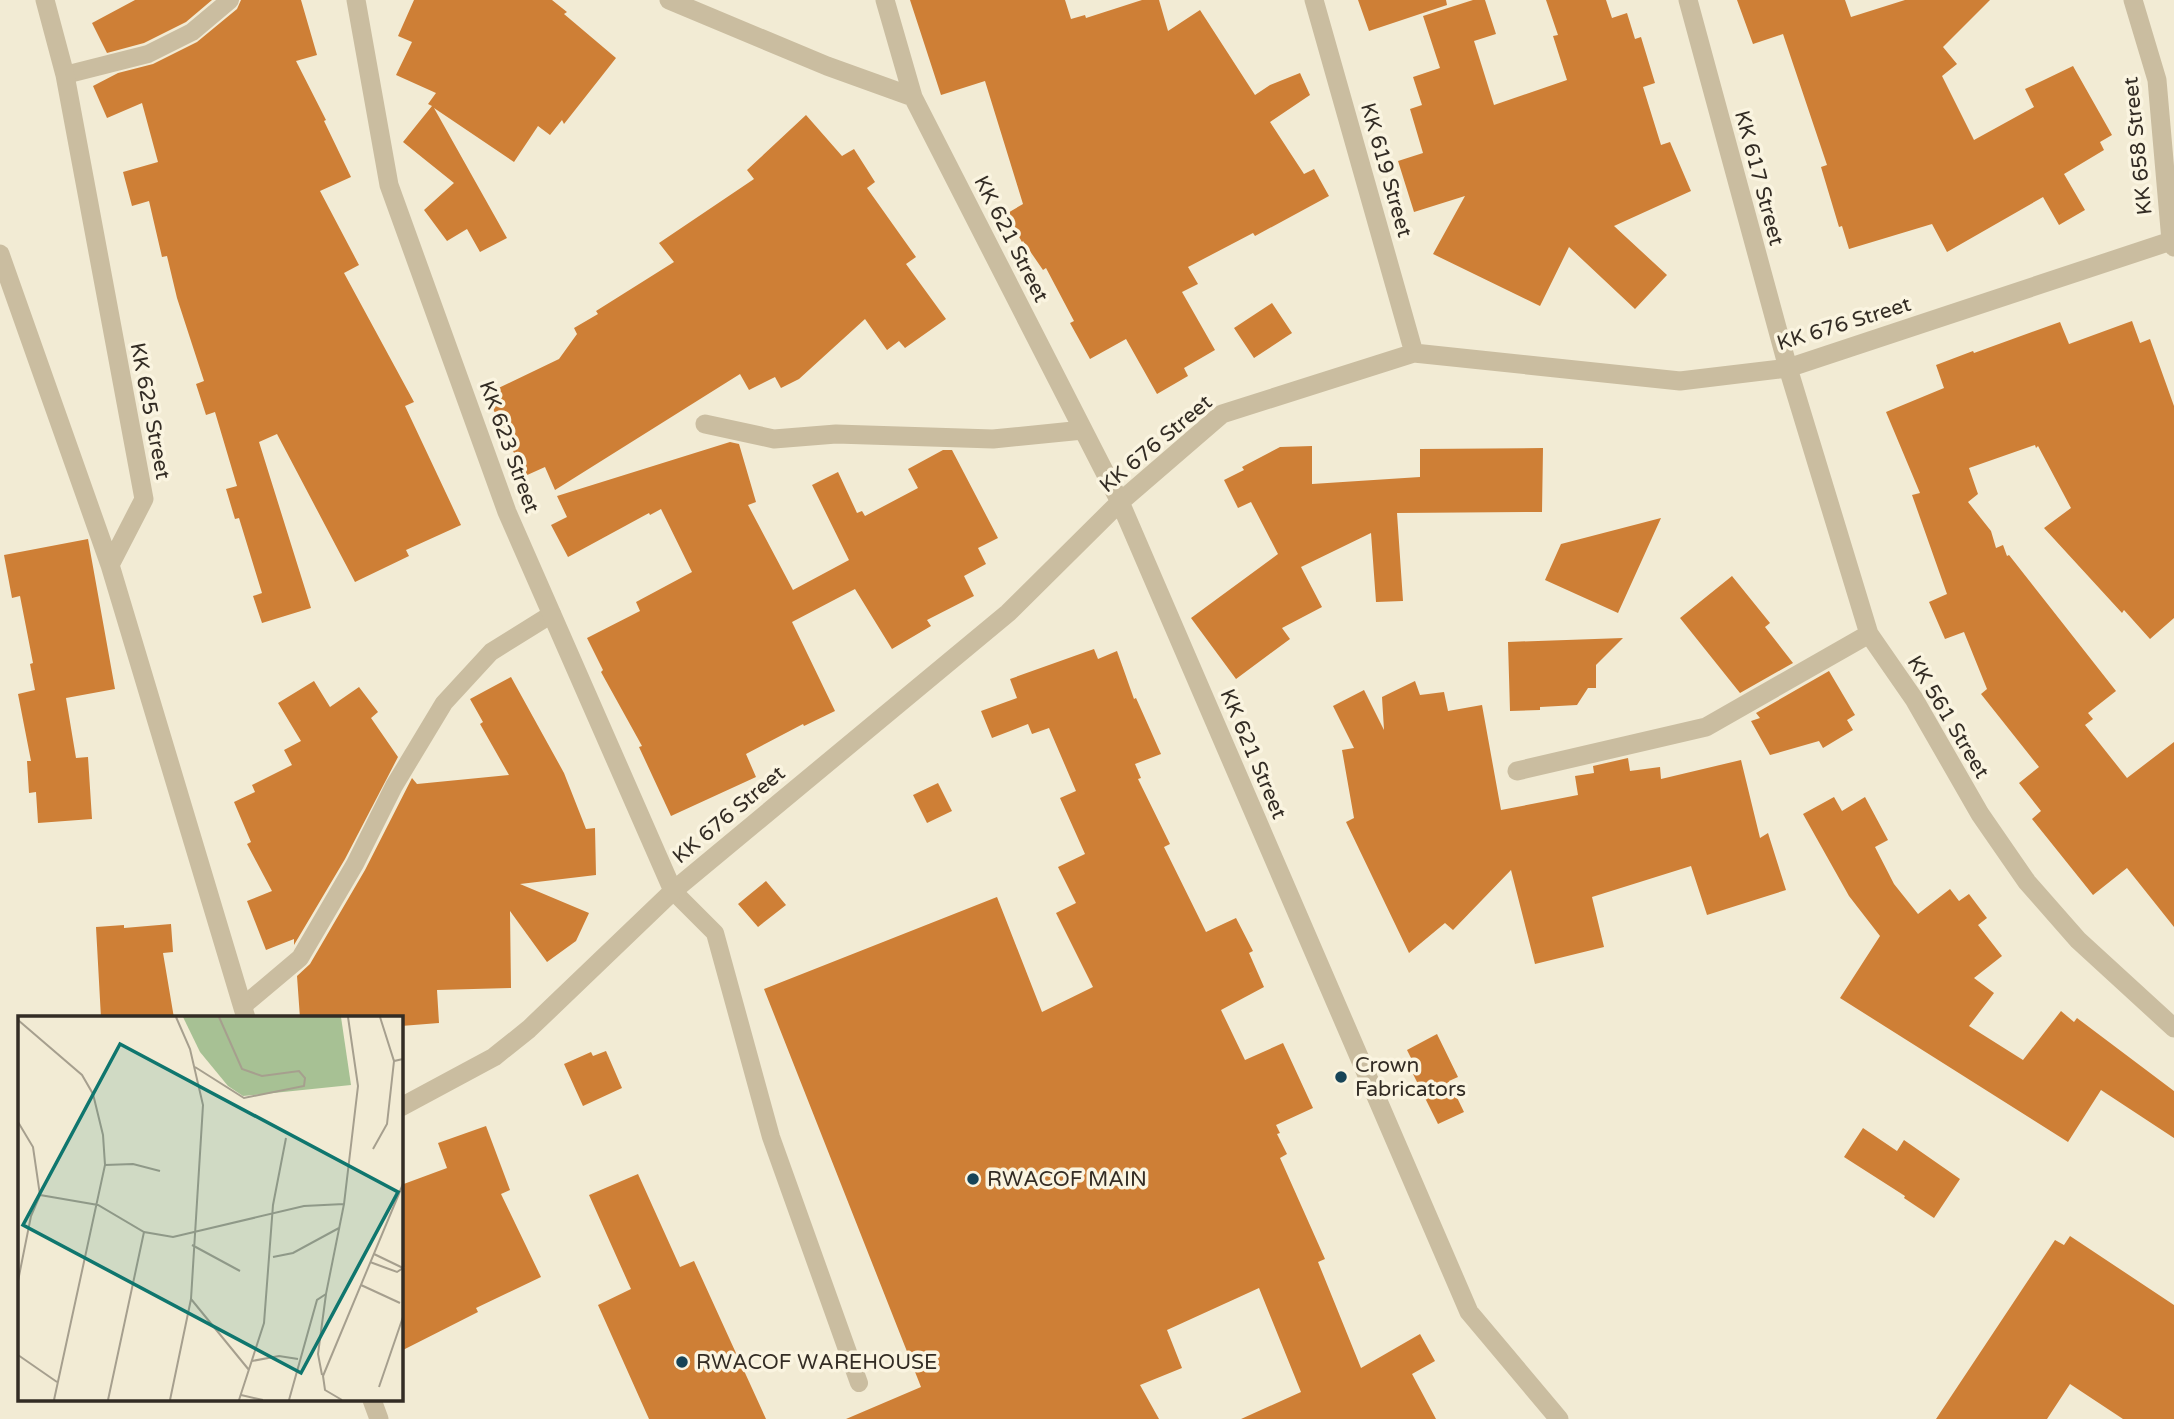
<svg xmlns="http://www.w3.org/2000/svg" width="2174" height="1419" viewBox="0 0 2174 1419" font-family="'Varela Round',sans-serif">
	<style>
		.building { fill: #ce7f36 }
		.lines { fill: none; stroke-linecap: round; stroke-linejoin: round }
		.service { stroke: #cabda0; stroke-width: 18 }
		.minor { stroke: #cabda0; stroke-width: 19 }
		.poi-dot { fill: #174457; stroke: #faf4e0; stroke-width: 2.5 }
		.labels { text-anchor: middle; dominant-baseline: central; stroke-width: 7; stroke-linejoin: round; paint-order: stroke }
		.street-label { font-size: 21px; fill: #332c24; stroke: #faf4e0 }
		.poi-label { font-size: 21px; fill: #332c24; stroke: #faf4e0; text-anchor: start }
		.inset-road { fill: none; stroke: #a69f8e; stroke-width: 2 }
		.view { fill: #0f766e; fill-opacity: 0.15; stroke: #0f766e; stroke-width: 3.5 }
		.inset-edge { fill: none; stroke: #332c24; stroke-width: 3.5 }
	</style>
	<rect width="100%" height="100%" fill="#f2ebd4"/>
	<path class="building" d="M135 0H212L186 22 144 43 107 53 92 23Z
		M241 0H301L317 55 296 61 326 120 324 121 351 177 320 191 359 265 344 273 414 402 405 406 461 525 406 550 409 556 355 582 277 434 259 442 311 608 262 623 253 596 262 593 239 518 235 519 226 489 237 486 215 412 206 415 196 384 204 381 177 298 167 256 162 257 149 201 132 206 123 172 158 162 142 103 107 118 93 86 118 73 153 64 197 42 237 9Z
		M414 0H552L567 12 564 14 616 58 564 124 562 120 550 135 538 126 514 162 434 108 507 238 480 252 467 229 447 241 424 210 454 183 403 142 432 106 428 104 436 93 396 75 412 42 398 36Z
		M910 0H1065L1071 19 1085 15 1086 18 1142 0H1159L1168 31 1200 10 1255 95 1270 85 1300 73 1310 95 1270 122 1304 174 1314 169 1329 196 1255 236 1253 233 1188 267 1198 284 1182 292 1215 350 1184 368 1188 376 1157 394 1126 339 1090 359 1070 323 1074 321 1046 268 1043 270 1023 241 1022 242 1006 214 1023 204 985 81 941 95Z
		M1358 0H1446L1447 5 1369 31Z
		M1473 0H1485L1496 34 1474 41 1494 105 1567 80 1553 36 1558 35 1546 0H1606L1612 18 1627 13 1635 39 1641 37 1655 83 1643 87 1661 145 1670 142 1691 191 1614 226 1667 275 1635 309 1569 247 1540 306 1433 254 1465 196 1414 212 1398 161 1423 153 1410 109 1422 105 1413 77 1440 68 1423 16Z
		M1737 0H1845L1851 17 1905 0H1990L1943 47 1957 64 1942 76 1974 140 2034 107 2025 89 2073 66 2112 135 2100 142 2104 150 2064 174 2085 210 2059 225 2043 197 1947 252 1932 224 1849 249 1842 226 1839 227 1821 167 1827 165 1783 34 1753 44Z
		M806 115 842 156 854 149 875 182 867 188 916 257 906 264 946 319 905 348 899 341 887 350 865 319 799 379 781 388 775 377 749 390 740 374 555 490 545 467 525 476 486 394 559 359 577 334 574 328 598 314 596 311 674 262 659 243 754 179 747 170Z
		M1272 303 1292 333 1254 358 1234 328Z
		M2132 321 2140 343 2150 339 2174 406V618L2150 639 2124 610 2122 613 2044 528 2071 508 2038 446 2036 448 2035 445 1969 468 1978 494 1968 502 1991 531 1996 548 2003 545 2007 556 2009 555 2116 691 2088 713 2093 719 2085 725 2127 778 2174 742V927L2127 868 2093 895 2032 819 2041 811 2019 783 2039 767 1981 694 1987 689 1964 632 1945 639 1929 602 1947 594 1912 495 1920 493 1886 412 1944 388 1936 365 1973 351 1974 353 2060 322 2069 344Z
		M730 442 739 444 756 502 748 505 793 590 849 560 812 485 838 472 857 513 862 511 865 516 918 488 908 469 943 450H952L998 538 978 548 986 564 964 576 974 596 927 620 931 626 892 649 855 589 792 622 835 711 804 726 803 724 746 754 756 777 671 816 639 747 642 746 601 672 603 670 587 638 640 611 636 602 692 572 661 509 650 515 649 513 568 557 551 525 567 517 557 496Z
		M1312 446V484L1420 477V449L1543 448 1542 512 1397 513 1403 601 1376 602 1371 533 1301 567 1322 607 1282 628 1290 639 1236 679 1191 618 1278 554 1251 502 1238 508 1224 480 1244 470 1242 467 1280 447Z
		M1661 518 1618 613 1545 580 1561 544Z
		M88 539 115 689 66 698 76 758 88 757 92 819 38 823 36 792 29 793 27 761H31L18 694 35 690 30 664 33 663 20 596 12 598 4 555Z
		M1732 576 1770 623 1765 627 1793 663 1740 693 1680 618Z
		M1623 638 1596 665V688H1588L1577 705 1540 707V710L1510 711 1508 642Z
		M1094 649 1098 659 1117 651 1134 699 1136 698 1161 754 1135 764 1141 778 1138 779 1170 844 1164 847 1206 932 1236 918 1253 951 1249 953 1264 987 1221 1010 1245 1060 1283 1043 1313 1108 1276 1125 1280 1133 1277 1134 1287 1154 1280 1158 1325 1259 1318 1262 1361 1368 1420 1334 1435 1361 1412 1374 1436 1419H1241L1301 1392 1259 1288 1167 1330 1182 1368 1140 1385 1159 1419H846L921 1387 764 989 997 897 1042 1012 1093 987 1056 913 1076 903 1058 867 1085 854 1060 798 1076 791 1049 728 1032 734 1028 724 992 738 981 711 1017 698 1010 679Z
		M1829 671 1855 715 1847 720 1853 730 1823 748 1819 741 1770 755 1751 721 1760 718 1756 713Z
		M511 677 564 773 586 829 595 828 596 875 520 884 589 913 576 941 547 962 510 911 511 988 437 990 439 1023 401 1026V1018H300L297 976 310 964 365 870 412 778 417 784 509 775 480 724 483 722 470 699Z
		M314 681 330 707 359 687 378 712 371 718 398 757 345 859 294 945V939L266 950 247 901 272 891 247 844 251 842 234 802 255 792 252 785 292 765 284 750 301 741 278 703Z
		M1415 681 1420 695 1444 692 1448 711 1482 705 1501 810 1578 795 1575 776 1594 773 1593 766 1628 758 1630 771 1660 767 1661 779 1741 760 1760 838 1768 833 1786 890 1707 915 1691 866 1592 897 1604 947 1535 964 1511 870 1453 930 1445 923 1409 953 1346 822 1354 818 1342 750 1354 748 1333 706 1364 690 1384 730 1382 697Z
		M938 783 952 811 927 823 913 795Z
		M1834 797 1842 811 1865 797 1888 840 1875 847 1894 884 1918 914 1950 889 1959 901 1969 894 1987 918 1978 925 2002 956 1974 978 1994 993 1969 1026 2023 1060 2061 1011 2074 1022 2077 1018 2174 1091V1138L2101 1090 2068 1142 1840 998 1880 936 1849 896 1803 814Z
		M766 881 786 905 758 927 738 904Z
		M171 924 173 952 163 953 174 1018H101L96 927 124 925V928Z
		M1437 1034 1458 1077 1449 1081 1464 1112 1438 1124 1410 1068 1415 1066 1407 1050Z
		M606 1051 622 1088 583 1106 564 1064 591 1052 593 1056Z
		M486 1126 510 1190 501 1194 541 1277 476 1308 478 1312 401 1351V1185L447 1168 438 1143Z
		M1863 1128 1897 1151 1904 1140 1960 1179 1934 1218 1904 1198 1905 1196 1844 1157Z
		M638 1174 680 1267 694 1261 766 1419H649L598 1305 631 1289 589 1195Z
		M2070 1236 2174 1305V1419H2123L2070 1384 2047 1419H1936L2055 1240 2064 1245Z"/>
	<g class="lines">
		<path class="service" d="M65 75 148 54 192 32 230 0
			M673 891 715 933 771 1137 859 1383
			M243 1006 300 958 355 864 394 786 444 703 491 652 552 614"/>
		<path class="minor" d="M45 0 65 75 144 499 110 565 246 1018
			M356 0 389 185 507 512 673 891
			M669 0 827 66 913 97
			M885 0 913 97 1120 502 1469 1312 1559 1419
			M1314 0 1414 353
			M1688 0 1788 368 1869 634 1914 699 1980 814 2027 882 2078 940 2174 1028
			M2133 0 2157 80 2171 241 2174 247
			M0 254 110 565
			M705 424 774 439 836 434 993 439 1083 430
			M1517 771 1706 727 1869 634
			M401 1107 494 1057 529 1029 673 891 1008 613 1120 502 1222 414 1414 353 1680 381 1788 368 2171 241
			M372 1400 379 1419"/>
	</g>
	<g class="poi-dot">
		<circle cx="1341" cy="1077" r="7"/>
		<circle cx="973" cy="1179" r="7"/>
		<circle cx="682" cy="1362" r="7"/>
	</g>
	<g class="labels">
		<g class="street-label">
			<text transform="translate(2138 146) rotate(-96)">KK 658 Street</text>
			<text transform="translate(1386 170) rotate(74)">KK 619 Street</text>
			<text transform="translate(1759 178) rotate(75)">KK 617 Street</text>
			<text transform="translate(1011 239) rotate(63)">KK 621 Street</text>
			<text transform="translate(1844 324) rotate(-17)">KK 676 Street</text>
			<text transform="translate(150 411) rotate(79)">KK 625 Street</text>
			<text transform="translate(1156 444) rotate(-40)">KK 676 Street</text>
			<text transform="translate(509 447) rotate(70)">KK 623 Street</text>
			<text transform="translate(1948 717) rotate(59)">KK 561 Street</text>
			<text transform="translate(1253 754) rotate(67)">KK 621 Street</text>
			<text transform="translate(729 815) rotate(-40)">KK 676 Street</text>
		</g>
		<g class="poi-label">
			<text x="1355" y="1065">Crown<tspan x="1355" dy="24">Fabricators</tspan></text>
			<text x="987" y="1179">RWACOF MAIN</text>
			<text x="696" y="1362">RWACOF WAREHOUSE</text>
		</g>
	</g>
	<g transform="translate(18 1016)">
		<rect width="385" height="385" fill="#f2ebd4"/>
		<path d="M165 1H323L333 69 225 80 210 70 182 36Z" fill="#a7c194"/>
		<path class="inset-road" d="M362 1 376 45 385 43M0 4 64 59 75 78 85 119 87 149 36 384M177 51 226 82 286 70 287 62 281 55 244 60 224 53 201 1M0 106 15 131 22 179 13 200 0 265M355 133 369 108 376 45M87 149 115 148 142 155M22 179 80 189 126 216 155 221 286 190 326 188M174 229 222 255M255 241 275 237 321 212M352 246 379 256 385 252 356 238M343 269 382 287M173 283 231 354M0 339 39 366M234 345 261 340 280 343M304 359 300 338 308 278M361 371 385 301M223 379 245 384M90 384 126 216M152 384 173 283 185 89 172 33 158 1M221 384 246 307 255 189 268 122M271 384 299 284 308 278 326 188 340 70 330 1M324 384 307 374 305 360 385 168"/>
		<path class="view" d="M102 28 380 176 283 357 5 209Z"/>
		<rect width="385" height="385" class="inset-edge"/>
	</g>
</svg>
